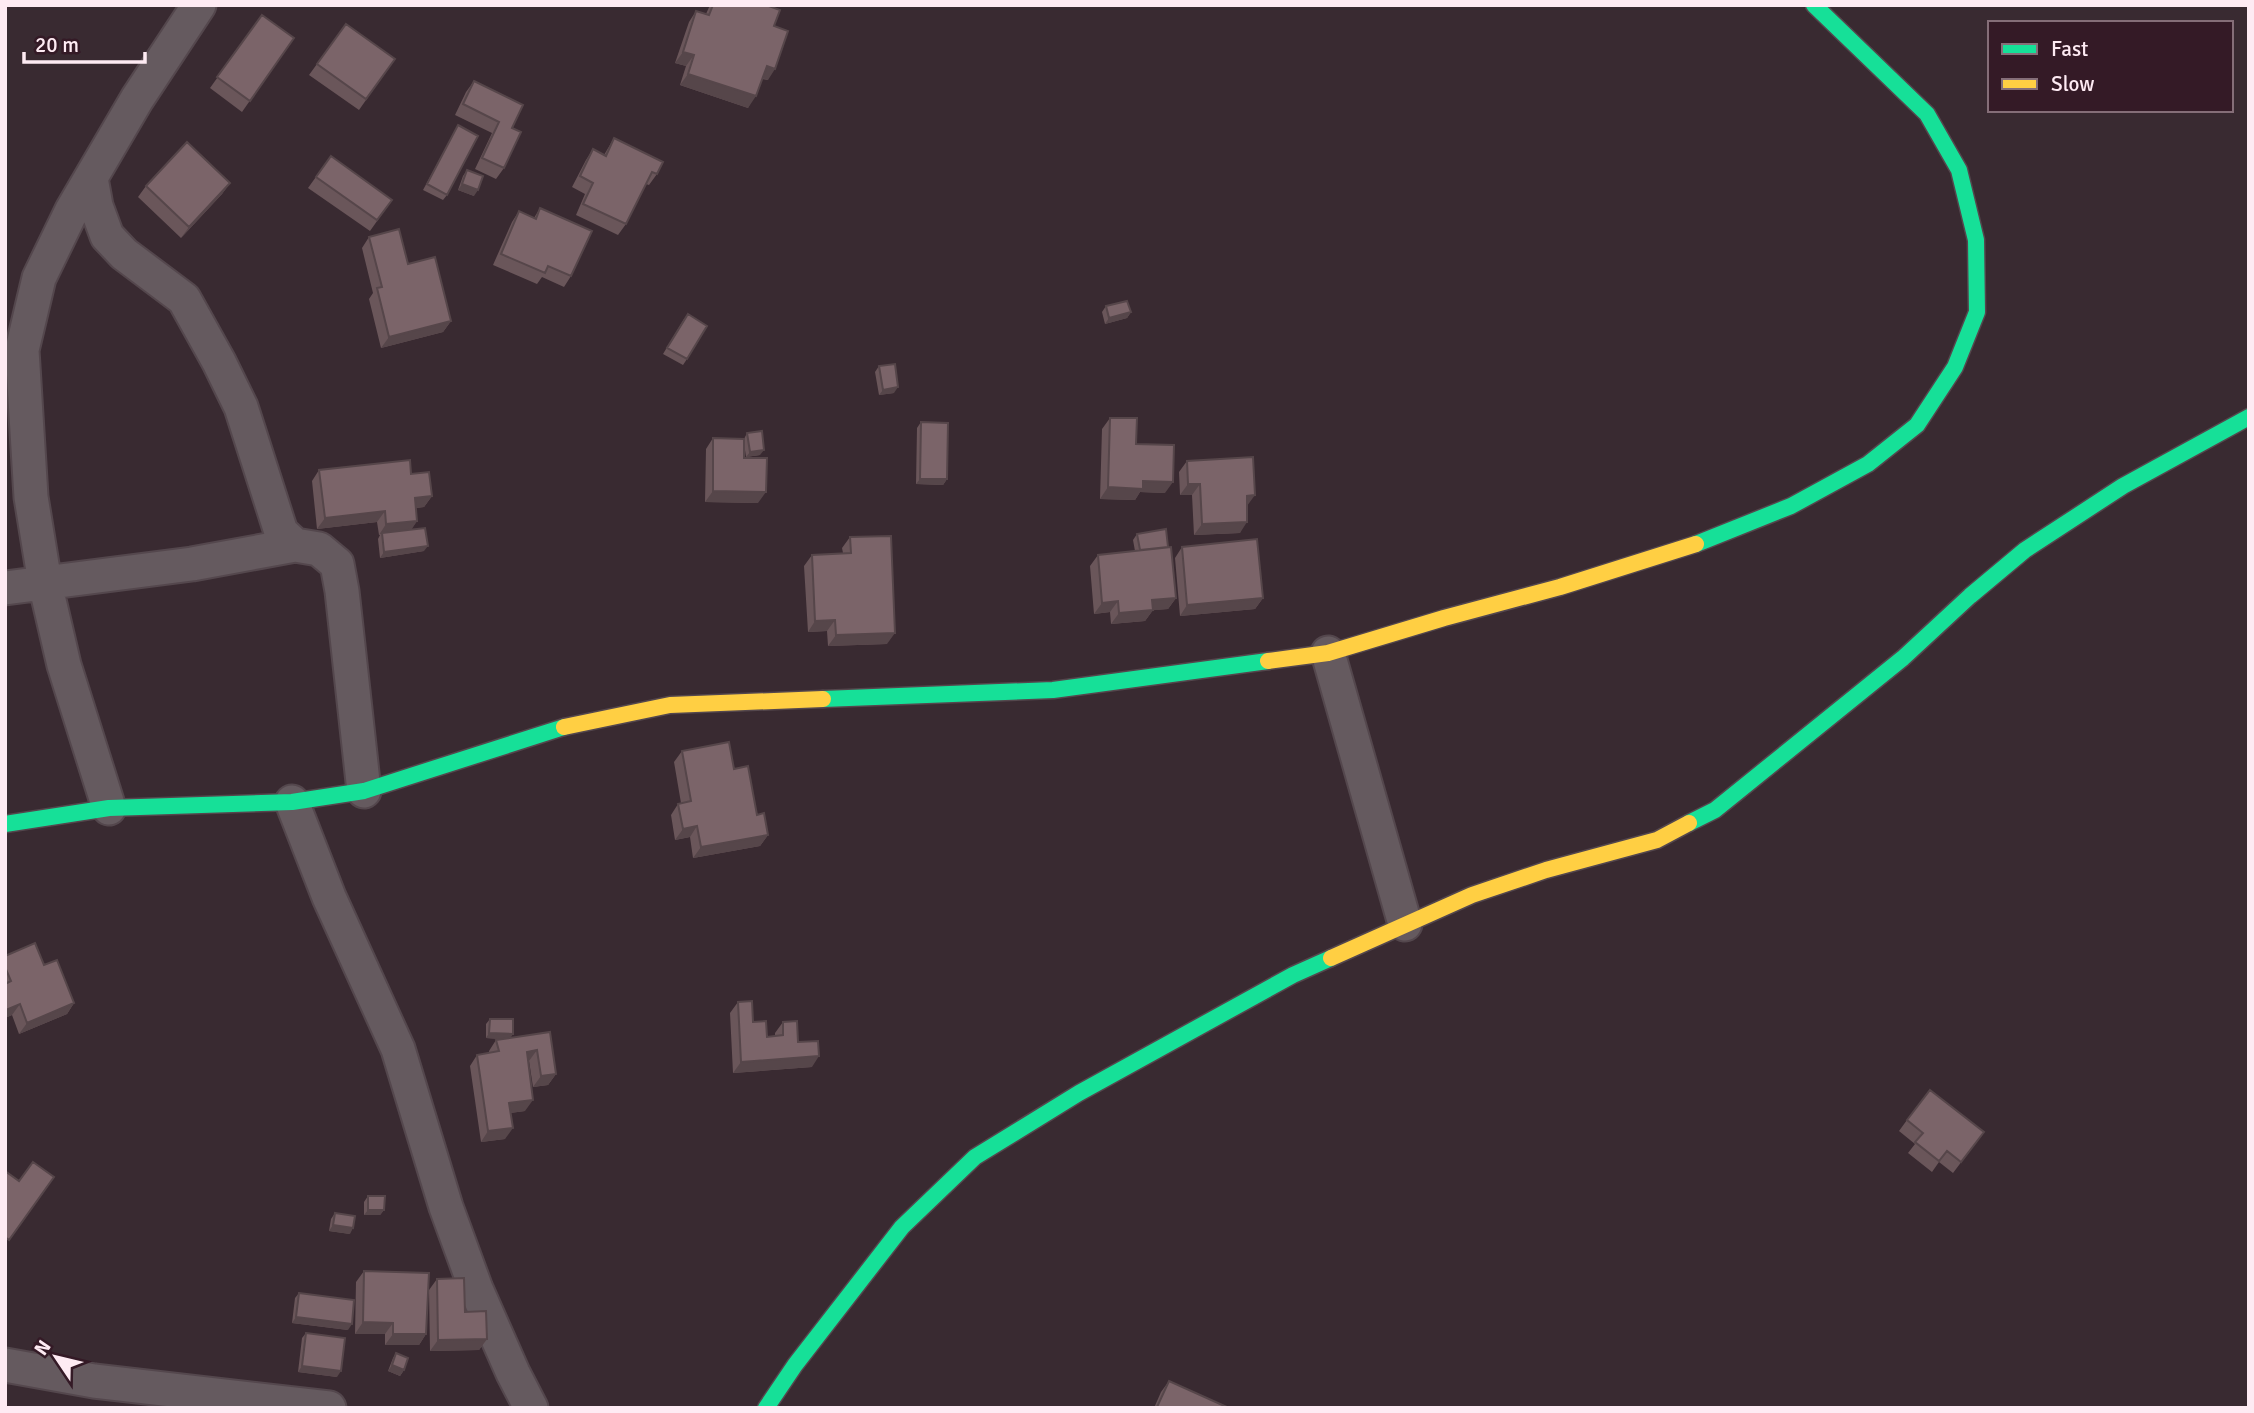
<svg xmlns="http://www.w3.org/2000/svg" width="2254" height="1413" viewBox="0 0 2254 1413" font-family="Signika,sans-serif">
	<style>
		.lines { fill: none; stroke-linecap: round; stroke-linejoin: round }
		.street-casing { stroke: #54474d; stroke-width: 37 }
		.fast-casing { stroke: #54474d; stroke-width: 19 }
		.slow-casing { stroke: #54474d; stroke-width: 19 }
		.street { stroke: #655a5f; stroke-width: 33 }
		.fast { stroke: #16e098; stroke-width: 16 }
		.slow { stroke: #ffcf43; stroke-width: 16 }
		.wall { fill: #6a565a }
		.shaded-wall { fill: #56464a }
		.building { fill: #7b6469; stroke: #56464a; stroke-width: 2 }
	</style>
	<rect width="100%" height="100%" fill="#392a31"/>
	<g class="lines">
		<g class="street-casing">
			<path id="street" d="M91 178 96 206 107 236 124 254 184 299 219 362 241 407 281 532 295 545 319 549 337 564 342 591 364 791
				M5 588 192 564 295 545
				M1328 653 1405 924
				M292 802 329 897 398 1049 446 1207 476 1289 513 1373 531 1408
				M109 808 64 665 45 583 31 497 22 350 39 278 72 210 137 99 199 5
				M5 1365 94 1381 329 1408"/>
		</g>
		<g class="fast-casing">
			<path id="fast" d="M1696 544 1791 506 1868 464 1917 425 1955 367 1977 312 1976 240 1959 170 1927 114 1814 5
				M823 699 1053 690 1268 661
				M1689 823 1715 810 1903 658 1970 596 2025 550 2123 486 2249 417
				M5 824 109 808 292 802 364 791 564 727
				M766 1408 795 1365 902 1227 975 1157 1079 1093 1293 975 1331 958"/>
		</g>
		<g class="slow-casing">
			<path id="slow" d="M1268 661 1328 653 1444 618 1560 587 1696 544
				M564 727 670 705 823 699
				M1331 958 1472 895 1546 870 1657 840 1689 823"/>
		</g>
		<use href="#street" class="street"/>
		<use href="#fast" class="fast"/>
		<use href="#slow" class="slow"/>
	</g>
	<path class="wall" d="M710 5H766L774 26 768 80 762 79 748 108 680 85 686 66 675 63 689 22 696 11 706 14Z
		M262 15 294 38 242 112 210 88Z
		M346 24 395 59 359 110 309 75Z
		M474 81 512 128 504 168 496 179 475 169 492 133 455 115 466 92Z
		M458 125 447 195 443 200 423 190Z
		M614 138 657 174 649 185 646 184 626 224 618 235 576 215 585 194 572 187 586 160 593 149 604 155Z
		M331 156 392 200 370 231 308 188Z
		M467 170 474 196 458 190 463 176Z
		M230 183 222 194 181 238 138 197 146 186Z
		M540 208 571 276 564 287 542 277 537 284 493 265 512 222 519 211 534 218Z
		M369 237 408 264 451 321 443 332 381 348 369 299 373 293 362 248Z
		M1106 306 1131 312 1127 318 1105 324 1102 312Z
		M684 319 687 359 683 365 663 354Z
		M879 366 894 393 879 395 875 372Z
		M1110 418 1165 493 1140 492 1135 500 1100 499 1102 429Z
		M921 422 947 479 943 485 916 484 917 428Z
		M747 433 760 455 746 457 744 443V458L758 503 705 502 706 449 713 438 744 439Z
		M1187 461 1247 506 1240 533 1194 535 1192 495H1180L1179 472Z
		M319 470 411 474 432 496 424 507 416 508 417 521 411 529 424 551 380 558 378 539 380 535H379L377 522 317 529 312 481Z
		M1137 534 1176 598 1168 609 1153 610 1145 621 1111 624 1110 612 1094 614 1090 566 1098 555 1135 551 1133 540Z
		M850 537 887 644 828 646 827 631 808 632 804 566 812 555 843 553 842 548Z
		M1182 547 1263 598 1255 609 1180 616 1175 558Z
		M682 751 734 769 768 835 760 846 693 858 690 837 675 840 671 815 678 804 681 803 674 762Z
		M5 956 44 965 74 1003 67 1014 19 1034 12 1015 5 1018Z
		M738 1002 753 1022 767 1037 775 1036V1033L783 1022 798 1042 812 1067 733 1073 730 1013Z
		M490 1019 513 1034 510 1038 550 1032 556 1074 548 1085 533 1087 529 1061 528 1062 525 1111 510 1113 505 1139 481 1142 470 1066 477 1055 489 1053V1051L496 1040 503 1039 486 1038V1024Z
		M1907 1120 1984 1132 1953 1173 1939 1162 1932 1172 1908 1153 1915 1144 1899 1131Z
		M368 1196 384 1210 380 1215H364V1202Z
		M335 1213 350 1234 329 1231 331 1219Z
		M364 1271 426 1334 419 1345H385V1334H355L356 1282Z
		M437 1279 487 1339 479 1350 430 1351 429 1290Z
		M299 1293 348 1330 292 1323 295 1298Z
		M306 1333 337 1377 298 1372 302 1338Z
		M396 1353 404 1370 400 1376 388 1371 393 1358Z
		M1169 1381 1229 1408H1154L1161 1392Z"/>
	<path class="shaded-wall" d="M683 52 694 55 686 66 675 63Z
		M767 66 775 69 768 80 759 77Z
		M688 74 756 96 748 108 680 85Z
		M230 183 222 194 181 238 189 227Z
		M462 184 478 190 474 196 458 190Z
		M1131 312 1127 318 1105 324 1109 318Z
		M451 321 443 332 381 348 389 337Z
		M898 387 894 393 879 395 883 390Z
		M764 450 760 455 746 457 750 452Z
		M920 479H947L943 485 916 484Z
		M1143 481 1173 482 1165 493 1140 492 1135 500 1100 499 1108 487Z
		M1188 484H1200L1192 495H1180Z
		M713 491 766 492 758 503 705 502Z
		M1255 495 1247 506V496Z
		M432 496 424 507 407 509 415 498Z
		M385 511 377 522 317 529 325 518Z
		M417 521 410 532 382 533 379 535 386 524Z
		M1247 522 1240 533 1194 535 1202 524Z
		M428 546 424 551 380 558 384 552Z
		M1176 598 1168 609 1144 611 1152 600Z
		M1263 598 1255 609 1180 616 1187 605Z
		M1118 601 1110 612 1094 614 1102 603Z
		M1153 610 1145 621 1111 624 1119 613Z
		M835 620 827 631 808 632 815 621Z
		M895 633 887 644 828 646 836 635Z
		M697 826 690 837 675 840 683 829Z
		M768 835 760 846 693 858 701 847Z
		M74 1003 67 1014 19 1034 27 1023Z
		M20 1004 12 1015 5 1018 6 1010Z
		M489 1033 513 1034 509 1040 486 1038Z
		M537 1050 529 1061 519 1063 527 1052Z
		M819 1056 812 1067 733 1073 741 1062Z
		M556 1074 548 1085 533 1087 541 1076Z
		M533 1100 525 1111 501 1114 509 1103Z
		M513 1128 505 1139 481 1142 488 1131Z
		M368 1210H384L380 1215H364Z
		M333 1225 353 1228 350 1234 329 1231Z
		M296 1317 352 1324 348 1330 292 1323Z
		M363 1322 393 1323 385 1334H355Z
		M393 1334H426L419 1345H385Z
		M487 1339 479 1350 430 1351 438 1340Z
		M392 1365 404 1370 400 1376 388 1371Z
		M302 1366 341 1371 337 1377 298 1372Z"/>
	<path class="building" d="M713 5H766L780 10 774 26 788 31 775 69 767 66 756 96 688 74 694 55 683 52 696 11 709 15Z
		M262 15 294 38 250 101 217 77Z
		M346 24 395 59 366 99 317 64Z
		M474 81 523 105 512 128 521 132 504 168 482 158 499 122 463 104Z
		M458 125 478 136 447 195 427 184Z
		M614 138 663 162 657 174 652 172 626 224 583 204 593 183 580 176 593 149 606 156Z
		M187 142 230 183 189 227 146 186Z
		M331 156 392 200 377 220 316 177Z
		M467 170 483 176 478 190 462 184Z
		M540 208 592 231 571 276 548 266 545 273 501 254 519 211 536 219Z
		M399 229 408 264 435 257 451 321 389 337 377 288 382 287 369 237Z
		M1127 301 1131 312 1109 318 1106 306Z
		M688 314 707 326 687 359 667 348Z
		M895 364 898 387 883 390 879 366Z
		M1110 418H1137L1136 444 1174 445 1173 482 1143 481V489L1108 487Z
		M921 422 948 423 947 479H920Z
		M762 431 764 450 750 452 747 433Z
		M713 438 744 439V458H767L766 492 713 491Z
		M1253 457 1255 495 1247 496V522L1202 524 1200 484H1188L1187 461Z
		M410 460 411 474 429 472 432 496 415 498 417 521 386 524 385 511 325 518 319 470Z
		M425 528 428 546 384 552 382 533Z
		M1166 529 1168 547 1140 550 1137 534Z
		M891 536 895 633 836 635 835 620 815 621 812 555 851 553 850 537Z
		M1257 539 1263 598 1187 605 1182 547Z
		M1171 547 1176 598 1152 600 1153 610 1119 613 1118 601 1102 603 1098 555Z
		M729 742 734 769 748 766 757 815 764 813 768 835 701 847 697 826 683 829 678 804 691 801 682 751Z
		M35 943 44 965 57 960 74 1003 27 1023 20 1004 6 1010 5 1008V984L11 981 5 967V956Z
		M752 1001 753 1022 766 1021 767 1037 783 1035V1022L797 1021 798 1042 818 1041 819 1056 741 1062 738 1002Z
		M490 1019H513V1034L489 1033Z
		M550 1032 556 1074 541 1076 537 1050 527 1052 533 1100 509 1103 513 1128 488 1131 477 1055 499 1051 496 1040Z
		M1930 1090 1984 1132 1961 1162 1947 1151 1939 1161 1915 1142 1923 1133 1907 1120Z
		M33 1162 54 1177 9 1240 5 1237V1171L19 1181Z
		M368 1196H385L384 1210H368Z
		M335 1213 355 1216 353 1228 333 1225Z
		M364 1271 429 1273 426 1334H393V1323L363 1322Z
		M464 1278 465 1312 486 1311 487 1339 438 1340 437 1279Z
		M299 1293 354 1300 352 1324 296 1317Z
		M306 1333 345 1338 341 1371 302 1366Z
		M396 1353 408 1358 404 1370 392 1365Z
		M1169 1381 1229 1408H1159L1157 1407Z"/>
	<rect width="2254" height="1413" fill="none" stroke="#feebf3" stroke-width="14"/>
	<rect x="1988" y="21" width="245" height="91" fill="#341a26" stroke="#856e78" stroke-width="2"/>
	<rect x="2002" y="44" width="35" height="10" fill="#16e098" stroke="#856e78" stroke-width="2"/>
	<text x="2051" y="56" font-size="21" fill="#feebf3">Fast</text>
	<rect x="2002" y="79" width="35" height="10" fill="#ffcf43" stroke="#856e78" stroke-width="2"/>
	<text x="2051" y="91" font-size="21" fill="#feebf3">Slow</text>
	<g transform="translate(56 1357) rotate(305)" stroke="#341a26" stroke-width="5" paint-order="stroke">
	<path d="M0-5L12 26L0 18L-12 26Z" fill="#feebf3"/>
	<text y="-10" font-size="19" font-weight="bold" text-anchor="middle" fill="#feebf3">N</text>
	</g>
	<path d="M24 52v10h121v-10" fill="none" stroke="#feebf3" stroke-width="3.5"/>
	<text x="35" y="52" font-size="21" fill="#feebf3" stroke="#341a26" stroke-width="5" paint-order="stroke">20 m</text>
</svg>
